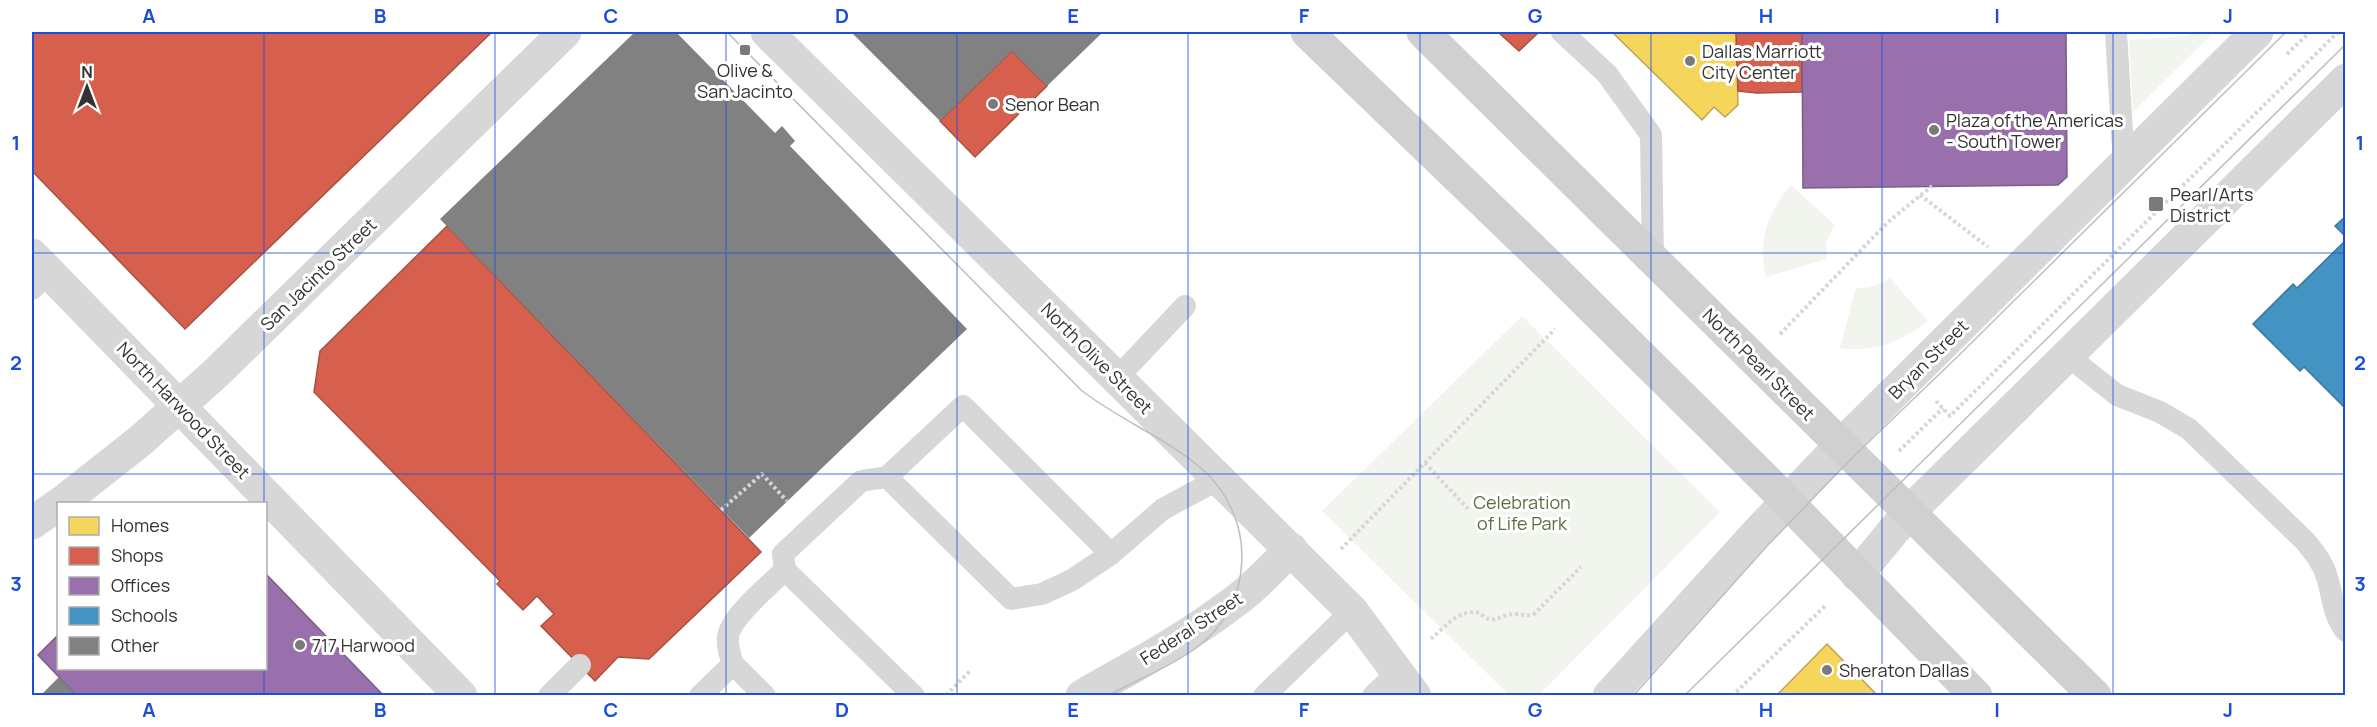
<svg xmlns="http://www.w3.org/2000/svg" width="2377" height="727" viewBox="0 0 2377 727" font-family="Manrope,sans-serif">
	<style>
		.green { fill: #f1f5ed }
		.homes { fill: #f6d55c; stroke: #bca450; stroke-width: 1.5 }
		.shops { fill: #d6604d; stroke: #a55245; stroke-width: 1.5 }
		.offices { fill: #9970ab; stroke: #7a5e87; stroke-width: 1.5 }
		.schools { fill: #4393c3; stroke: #3e7698; stroke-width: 1.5 }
		.building { fill: #818181 }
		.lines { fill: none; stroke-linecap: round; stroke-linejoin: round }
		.path { stroke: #d6d6d6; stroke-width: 4; stroke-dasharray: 3 3; stroke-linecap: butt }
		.service { stroke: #d7d7d7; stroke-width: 22 }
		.minor { stroke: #d7d7d7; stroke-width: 33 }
		.tertiary { stroke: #d7d7d7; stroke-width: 33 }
		.secondary { stroke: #d0d0d0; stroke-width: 33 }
		.tram { stroke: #bebebe; stroke-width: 1.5 }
		.grid { fill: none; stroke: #1d4ed8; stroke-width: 1.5; stroke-opacity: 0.55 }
		.poi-dot { fill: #7a7a7a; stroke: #fff; stroke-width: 2 }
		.labels { text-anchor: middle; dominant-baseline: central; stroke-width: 6; stroke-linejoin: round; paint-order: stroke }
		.poi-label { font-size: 18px; fill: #333; stroke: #fff; text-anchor: start }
		.street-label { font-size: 18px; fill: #333; stroke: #fff }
		.park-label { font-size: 18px; fill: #56703f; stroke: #fff }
		.neatline { fill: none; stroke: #1d4ed8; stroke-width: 2 }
		.grid-label { font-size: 20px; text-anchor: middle; font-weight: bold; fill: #1d4ed8 }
	</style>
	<rect width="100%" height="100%" fill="#fff"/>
	<path class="green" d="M2194 32H2214L2133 112 2129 40 2186 36Z
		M1791 185 1835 225C1827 237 1825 245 1827 259L1766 277C1757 241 1768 212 1791 185Z
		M1890 278 1928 321C1901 342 1874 353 1840 348L1856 288C1870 288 1879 285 1890 278Z
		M1522 316 1720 512 1538 696 1509 695 1322 511Z"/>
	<path class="homes" d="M1612 32H1736L1738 105 1725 117 1714 107 1702 120Z
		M1827 644 1878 696H1776Z"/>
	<path class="shops" d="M32 32H492L185 329 32 171Z
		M1498 32H1539L1519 51Z
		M1736 32H1802V92L1757 93 1738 91Z
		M1012 51 1047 86 975 157 940 121Z
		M447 226 761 552 649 659 618 657 595 681 541 626 554 614 537 596 523 610 497 584 500 581 314 392 320 351Z"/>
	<path class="offices" d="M1802 32H2066L2067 177 2058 185 1803 188Z
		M266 574 384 696H77L38 655 58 635V668H266Z"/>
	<path class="schools" d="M2346 216V237L2335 226Z
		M2346 240V409L2304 367 2300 371 2253 324 2293 284 2297 288Z"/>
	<path class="building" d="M635 32H676L775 133 782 126 795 141 790 146 967 329 749 538 440 219Z
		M851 32H1103L1047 86 1012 51 940 121Z
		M59 677 77 696H40Z"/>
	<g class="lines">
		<path class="path" d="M2287 54 2310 32
			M1920 195 1988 247
			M1780 334 1888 222 1932 186
			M1936 401 1950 416 2338 32
			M1899 451 1943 408
			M1425 463 1469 510
			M721 510 762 474 787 501
			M1341 549 1555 329
			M1431 639C1445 627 1459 608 1480 613 1493 627 1500 614 1515 614 1523 614 1526 617 1534 614L1581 567
			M946 695 971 670
			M1732 696 1826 605"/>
		<path class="service" d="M1562 32 1607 74 1651 135 1653 259
			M2116 32 2124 165
			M32 289 49 273
			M2068 354 2083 368 2117 395 2160 412 2189 429 2305 541C2314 552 2323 563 2327 577 2333 596 2333 616 2346 631
			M1117 378 1185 306
			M1111 554 963 406 887 477 1011 599 1042 594 1072 580 1111 554 1163 509 1219 479
			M785 570 783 554 861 481 887 477
			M733 664C730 655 727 647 728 637 730 617 770 585 785 570L914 696
			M549 696 580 665
			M700 696 733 664 765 696
			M1264 696 1352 611
			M1373 696 1398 672"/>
		<path class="minor" d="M1857 575 1909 512 2346 80
			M1082 696C1132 667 1184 640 1230 605 1253 589 1271 569 1291 549
			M1609 696 1756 534 1842 444 2257 32"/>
		<path class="tertiary" d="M767 32 1352 611 1415 696
			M32 255 461 696
			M60 504 140 441 215 374 565 32
			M32 523 58 505"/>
		<path class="secondary" d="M1307 32 1552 268 1768 482 1976 696
			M1423 32 2095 696"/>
		<path class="tram" d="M727 32 1081 390C1119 420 1167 438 1203 470 1257 518 1255 605 1196 648 1169 668 1137 679 1108 696
			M1633 696 1767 546 1853 457 1953 361 2286 32
			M1684 696 2346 44"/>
	</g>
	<path class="grid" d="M264 32V504M495 32V696M726 32V696M957 32V696M1188 32V696M1420 32V696M1651 32V696M1882 32V696M2113 32V696M32 253H2346M32 474H2346M264 668V696"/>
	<g class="poi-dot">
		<rect x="739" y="44" width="12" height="12" rx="3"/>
		<circle cx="1690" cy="61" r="6"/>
		<circle cx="993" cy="104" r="6"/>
		<circle cx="1934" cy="130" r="6"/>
		<rect x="2148" y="196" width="16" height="16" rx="3"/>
		<circle cx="300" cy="645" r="6"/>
		<circle cx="1827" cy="670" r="6"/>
	</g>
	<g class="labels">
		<g class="poi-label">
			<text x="1702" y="51">Dallas Marriott<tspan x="1702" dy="21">City Center</tspan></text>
			<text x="745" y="70" text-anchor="middle">Olive &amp;<tspan x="745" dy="21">San Jacinto</tspan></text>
			<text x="1005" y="104">Senor Bean</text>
			<text x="1946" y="120">Plaza of the Americas<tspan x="1946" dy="21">- South Tower</tspan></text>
			<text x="2170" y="194">Pearl/Arts<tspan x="2170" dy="21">District</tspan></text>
			<text x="312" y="645">717 Harwood</text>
			<text x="1839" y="670">Sheraton Dallas</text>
		</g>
		<g class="street-label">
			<text transform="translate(318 274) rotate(-44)">San Jacinto Street</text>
			<text transform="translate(1097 358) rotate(45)">North Olive Street</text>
			<text transform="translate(1928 359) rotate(-45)">Bryan Street</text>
			<text transform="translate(1759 364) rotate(45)">North Pearl Street</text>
			<text transform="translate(184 410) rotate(46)">North Harwood Street</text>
			<text transform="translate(1191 628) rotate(-33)">Federal Street</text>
		</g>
		<g class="park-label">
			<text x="1522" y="502">Celebration<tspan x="1522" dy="21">of Life Park</tspan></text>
		</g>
	</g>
	<rect width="2377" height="727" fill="none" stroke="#ffffff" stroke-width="66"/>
	<rect x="57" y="502" width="210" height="168" fill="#ffffff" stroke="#adadad" stroke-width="1.5"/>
	<rect x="69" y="517" width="30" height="18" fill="#f6d55c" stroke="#adadad" stroke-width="1.5"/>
	<text x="111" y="532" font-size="18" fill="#333333">Homes</text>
	<rect x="69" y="547" width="30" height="18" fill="#d6604d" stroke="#adadad" stroke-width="1.5"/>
	<text x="111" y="562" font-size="18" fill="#333333">Shops</text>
	<rect x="69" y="577" width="30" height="18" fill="#9970ab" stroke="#adadad" stroke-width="1.5"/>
	<text x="111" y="592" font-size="18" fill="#333333">Offices</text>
	<rect x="69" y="607" width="30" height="18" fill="#4393c3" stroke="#adadad" stroke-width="1.5"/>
	<text x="111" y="622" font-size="18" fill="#333333">Schools</text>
	<rect x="69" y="637" width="30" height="18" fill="#818181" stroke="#adadad" stroke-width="1.5"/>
	<text x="111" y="652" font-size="18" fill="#333333">Other</text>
	<g transform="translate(87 87)" stroke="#ffffff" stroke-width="4.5" paint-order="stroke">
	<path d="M0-4.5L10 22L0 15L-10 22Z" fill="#333333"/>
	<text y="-9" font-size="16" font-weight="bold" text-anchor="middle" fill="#333333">N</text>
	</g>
	<rect x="33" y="33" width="2311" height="661" class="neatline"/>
	<g class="grid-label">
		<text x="149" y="23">A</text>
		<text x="380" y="23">B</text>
		<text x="611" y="23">C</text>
		<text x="842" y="23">D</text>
		<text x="1073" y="23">E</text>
		<text x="1304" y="23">F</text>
		<text x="1535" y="23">G</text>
		<text x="1766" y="23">H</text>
		<text x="1997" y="23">I</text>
		<text x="2228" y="23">J</text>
		<text x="16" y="150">1</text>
		<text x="2360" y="150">1</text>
		<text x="16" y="370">2</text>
		<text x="2360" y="370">2</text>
		<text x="16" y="591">3</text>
		<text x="2360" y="591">3</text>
		<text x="149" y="717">A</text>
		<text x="380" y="717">B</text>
		<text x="611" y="717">C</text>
		<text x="842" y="717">D</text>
		<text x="1073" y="717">E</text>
		<text x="1304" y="717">F</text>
		<text x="1535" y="717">G</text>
		<text x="1766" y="717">H</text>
		<text x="1997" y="717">I</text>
		<text x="2228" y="717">J</text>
	</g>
</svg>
